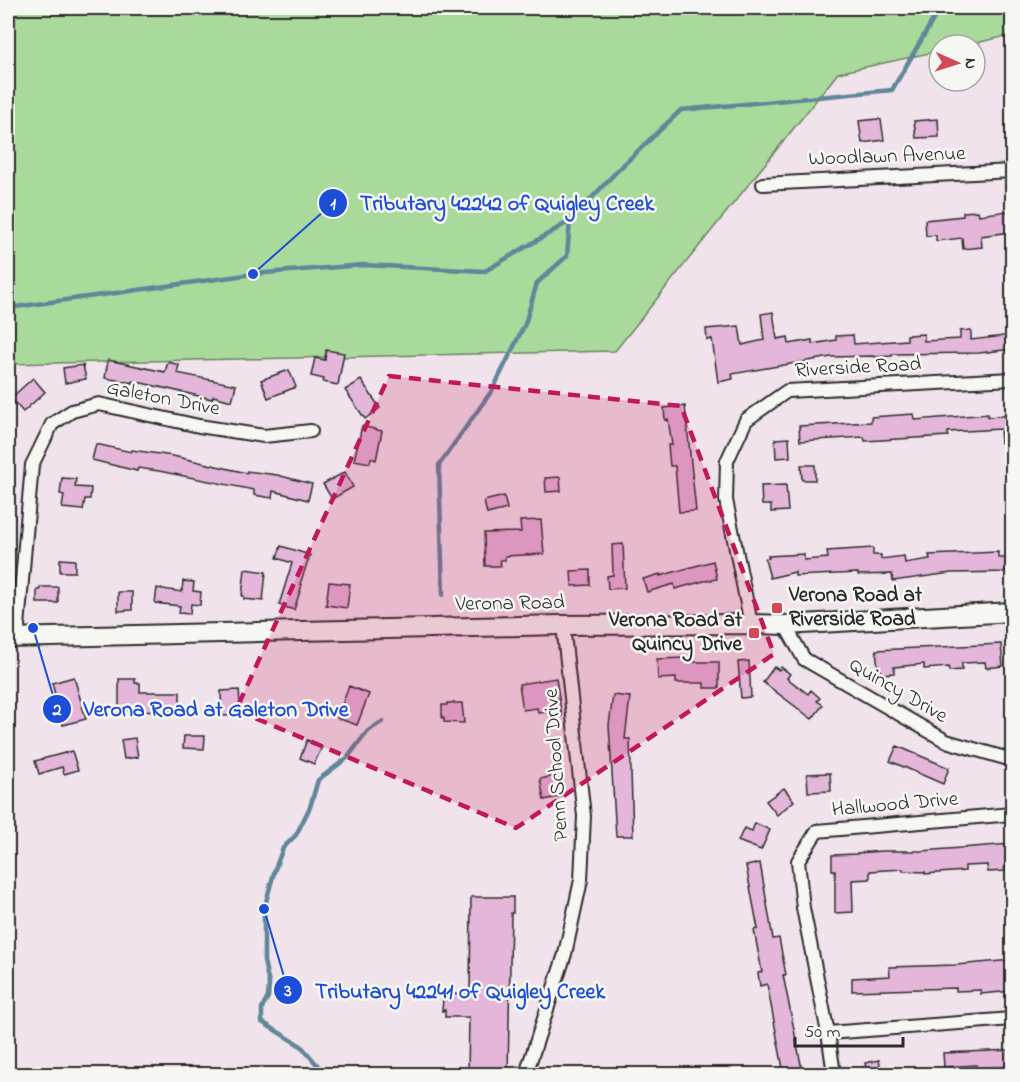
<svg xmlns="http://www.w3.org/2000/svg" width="1020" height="1082" viewBox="0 0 1020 1082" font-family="'Indie Flower',sans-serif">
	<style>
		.green { fill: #a9da9b; stroke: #6a8263; stroke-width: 1.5 }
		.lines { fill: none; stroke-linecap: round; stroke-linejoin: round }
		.stream { stroke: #608699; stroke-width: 4.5 }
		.building { fill: #e3b6da; stroke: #2b2b2b; stroke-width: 1.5 }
		.street-casing { stroke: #2b2b2b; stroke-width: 16 }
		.secondary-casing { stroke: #2b2b2b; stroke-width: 22 }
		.street { stroke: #f6f6f2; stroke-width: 12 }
		.secondary { stroke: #f6f6f2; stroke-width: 18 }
		.marked { fill: #c2185b; fill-opacity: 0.2; stroke: #c2185b; stroke-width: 4.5; stroke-dasharray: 12 8; stroke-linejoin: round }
		.poi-dot { fill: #d1495b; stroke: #f6f6f2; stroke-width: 2 }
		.labels { text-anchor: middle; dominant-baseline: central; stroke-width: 5; stroke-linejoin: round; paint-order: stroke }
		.street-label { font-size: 21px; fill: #2b2b2b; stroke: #f6f6f2 }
		.poi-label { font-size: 21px; font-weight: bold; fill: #2b2b2b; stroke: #f6f6f2; text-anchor: start }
		.leader { fill: none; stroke: #1d4ed8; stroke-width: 2 }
		.callout-dot { fill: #1d4ed8; stroke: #f6f6f2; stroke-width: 2 }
		.mark-label { font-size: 18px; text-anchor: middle; font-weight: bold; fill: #fff }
		.callout-label { font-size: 22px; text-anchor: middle; font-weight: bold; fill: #1d4ed8; stroke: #f6f6f2; stroke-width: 5; stroke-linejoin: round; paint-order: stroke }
	</style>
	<rect width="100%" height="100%" fill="#f0e3eb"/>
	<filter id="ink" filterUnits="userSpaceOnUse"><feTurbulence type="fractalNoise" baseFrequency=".0167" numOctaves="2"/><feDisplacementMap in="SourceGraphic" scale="12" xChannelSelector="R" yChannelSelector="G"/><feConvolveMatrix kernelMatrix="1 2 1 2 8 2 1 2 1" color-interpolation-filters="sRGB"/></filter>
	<g filter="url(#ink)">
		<path class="green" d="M8 8H1012V35L966 45H939V51L838 73 615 351 8 364Z"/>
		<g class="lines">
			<path class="stream" d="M8 305 15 307 253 274 363 265 485 271 570 221 617 171 681 110 892 90 940 8
				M443 595 439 465 493 389 525 324 537 283 567 256 570 221
				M325 1074 301 1046 262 1022V1008L268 997 269 984 264 961V909L275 869 283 848 296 835 310 807 318 780 347 758 368 731 383 721"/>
		</g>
		<path class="building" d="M878 119 881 120 884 140 862 143 859 121Z
			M938 119 939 137 916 138 914 121Z
			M978 211 979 215 1008 211 1011 232 981 236 982 247 963 249 962 238 936 241V235L926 236 925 220 963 216V212Z
			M773 312 777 339 788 337 789 344 812 340V344L836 340V336L853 335 854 344 907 340V335L924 334V341L960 339V331L971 330V340L1012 335V349L979 353 892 354V356L874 357 873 356 831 357 732 374 733 379 718 382 712 339 707 340 706 329 739 326 742 345 764 340 761 314Z
			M326 350 344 353 338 385 323 382 324 379 311 376 315 358 325 360Z
			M108 360 165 372 168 362 179 365 177 373 236 385 232 401 213 396 212 399 133 381V383L105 378Z
			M83 365 86 379 65 383 63 368Z
			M289 370 296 387 268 398 261 380Z
			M33 378 45 392 23 412 11 398Z
			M361 380 380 408 365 419 345 390Z
			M685 406 696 511 679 512 675 466H670L668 445H672L668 419 665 420 664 408Z
			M914 414 915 420 988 414V417L1012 415V443H1001L1000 429 948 432V436L865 441 864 437 800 441 799 426 871 422V417Z
			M362 426 382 431 376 460 371 458 370 463 354 460Z
			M789 438 790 457 776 458 775 439Z
			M96 444 131 452 132 450 173 456 247 473V471L277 475 312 484 308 500 273 491 272 498 254 495V490L159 471 138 468 137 471 92 460Z
			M801 465H815V480H802Z
			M345 472 353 487 332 499 323 484Z
			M560 477 561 491 546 492 545 478Z
			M62 478 76 479 75 487 91 488 90 499H85L83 510 62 508 64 495 60 494Z
			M786 485 788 511 771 512V505H762L761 486Z
			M504 496 507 509 487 514 484 501Z
			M541 520 544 554 505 556V560H500L501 566H485L484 533 521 532 520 521Z
			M623 544 625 588 608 589 607 576 613 575 612 545Z
			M281 546 310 555 300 584 302 585 294 610 279 605 292 563 277 558Z
			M873 548V555H881V559L904 556 905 563 930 559 929 555 998 552V558H1007L1008 572 951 573 893 581 892 574 858 575V573L795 576V572L770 578 765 559 769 558 768 556 804 554V560L828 558 827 551Z
			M60 559 75 560V572H60Z
			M713 561 717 579 704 581 675 589 674 584 647 592 643 579 660 574V576Z
			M245 569 266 572 263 601 244 599V596H242Z
			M590 570V585L572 586 571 571Z
			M183 581 194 582 193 591 201 592 200 605 191 604 190 614 179 613 180 606 155 603 157 588 182 592Z
			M329 582 350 584 347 608 326 605Z
			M40 587H58V603H37V590H40Z
			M118 592H132V610L118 611Z
			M1001 644 1003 666 986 668 985 662 962 663V670L949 671V667L924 669V664L894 667V673L881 674 880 668H878L876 650Z
			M685 658V662H719V688H704V683H676V678L658 679 657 659Z
			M749 661 751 697 741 698 738 662Z
			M774 667 779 670 781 667 790 674 787 678 808 694 811 690 820 698 817 701 823 705 812 719 763 682Z
			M74 677 86 719 63 725 52 683Z
			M556 678 562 716 550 718 549 712 538 713 537 708 523 710 519 684Z
			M119 679H135V683H140V692H180V711L119 710Z
			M349 686 369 694 357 725 337 718Z
			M239 690 241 715 222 716 221 691Z
			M613 695 630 697 625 739H630L633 836H616L609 725Z
			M447 703H462L464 723 444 722V718H442V705H447Z
			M184 736H205L204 749 183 748Z
			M135 738 138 757 124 759 121 740Z
			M307 740 322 747 314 764 300 758Z
			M897 746 949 768 943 784 890 761Z
			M72 751 78 770 64 774 62 767 39 774 35 761Z
			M830 773 831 791 808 792 807 774Z
			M559 775 563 796 544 800 540 779Z
			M784 788 794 801 777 815 766 801Z
			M755 823 770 830 761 850 738 841 744 828 752 831Z
			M1011 844 1012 864H1005V871L988 872 987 865 965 866V871L925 874V872L903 871V869L870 871V879L852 880 853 912 835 913V870H832V855L857 854V853L882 851H922Z
			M760 863 773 939 779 938 786 975H783L803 1074H784L767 984 760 986 758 973 762 972 754 930 758 929 746 866Z
			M471 897H513V913H511L508 1074H468L469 1017H445V1010L442 1011 443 999H445L446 994H470Z
			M1012 960V991L981 994V990L956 991V988L852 991V978L890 976 889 967 956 965Z
			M1012 1050V1066L987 1068V1073L976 1074V1065L944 1067 943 1053Z
			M879 1060 882 1074H867L865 1063Z"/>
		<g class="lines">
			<g class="street-casing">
				<path id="street" d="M763 184 1012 171
					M751 624 726 500 727 461 746 420 787 391 1012 379
					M785 625 804 659 946 741 1012 760
					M17 638 32 465 52 424 72 411 99 404 199 426 264 436 311 431
					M828 1033 1012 1019
					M526 1074 565 954 581 880 584 816 563 625
					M834 1074 828 1033 803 908 798 861 817 831 1012 814"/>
			</g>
			<g class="secondary-casing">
				<path id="secondary" d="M8 638 560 625 751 624 785 625 1012 612"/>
			</g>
			<use href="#street" class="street"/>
			<use href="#secondary" class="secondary"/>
		</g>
	</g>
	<path class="marked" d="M389 376 681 406 774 654 516 828 236 710Z"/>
	<g class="poi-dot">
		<rect x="771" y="602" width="12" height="12" rx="3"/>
		<rect x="748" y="627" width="12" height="12" rx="3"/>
	</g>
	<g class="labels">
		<g class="street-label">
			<text transform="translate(887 157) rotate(-2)">Woodlawn Avenue</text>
			<text transform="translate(858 368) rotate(-3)">Riverside Road</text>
			<text transform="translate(163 399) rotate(11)">Galeton Drive</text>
			<text transform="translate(510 604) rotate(-1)">Verona Road</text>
			<text transform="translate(898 691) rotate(30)">Quincy Drive</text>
			<text transform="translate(557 765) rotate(-94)">Penn School Drive</text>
			<text transform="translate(895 805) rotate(-5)">Hallwood Drive</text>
		</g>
		<g class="poi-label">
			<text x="789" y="596">Verona Road at<tspan x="789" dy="24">Riverside Road</tspan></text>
			<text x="742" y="621" text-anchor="end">Verona Road at<tspan x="742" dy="24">Quincy Drive</tspan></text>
		</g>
	</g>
	<path class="leader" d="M253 274L333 203M33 628L57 709M264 909L288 990"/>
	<g class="callout-dot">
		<circle cx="253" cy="274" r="6"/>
		<circle cx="33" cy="628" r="6"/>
		<circle cx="264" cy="909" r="6"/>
		<circle cx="333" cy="203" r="15"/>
		<circle cx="57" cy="709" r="15"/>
		<circle cx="288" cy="990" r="15"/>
	</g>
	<g class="mark-label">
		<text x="333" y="209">1</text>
		<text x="57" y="715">2</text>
		<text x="288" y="996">3</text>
	</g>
	<g class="callout-label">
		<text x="507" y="210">Tributary 42242 of Quigley Creek</text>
		<text x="216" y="716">Verona Road at Galeton Drive</text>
		<text x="460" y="998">Tributary 42241 of Quigley Creek</text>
	</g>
	<rect width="1020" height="1082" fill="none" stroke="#f6f6f2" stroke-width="30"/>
	<rect x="15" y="15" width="990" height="1052" fill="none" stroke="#2b2b2b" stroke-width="2" filter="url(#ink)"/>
	<g transform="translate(957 63) rotate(93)"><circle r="28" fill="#f6f6f2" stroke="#a5a5a2" stroke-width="1.5"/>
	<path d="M0-4.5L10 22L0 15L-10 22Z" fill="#d1495b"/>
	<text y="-9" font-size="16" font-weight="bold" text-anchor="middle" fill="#2b2b2b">N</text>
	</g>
	<path d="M795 1037v9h108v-9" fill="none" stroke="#2b2b2b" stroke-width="3"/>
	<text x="804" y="1037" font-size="18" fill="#2b2b2b" stroke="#f6f6f2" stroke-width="4.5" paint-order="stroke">50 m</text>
</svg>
